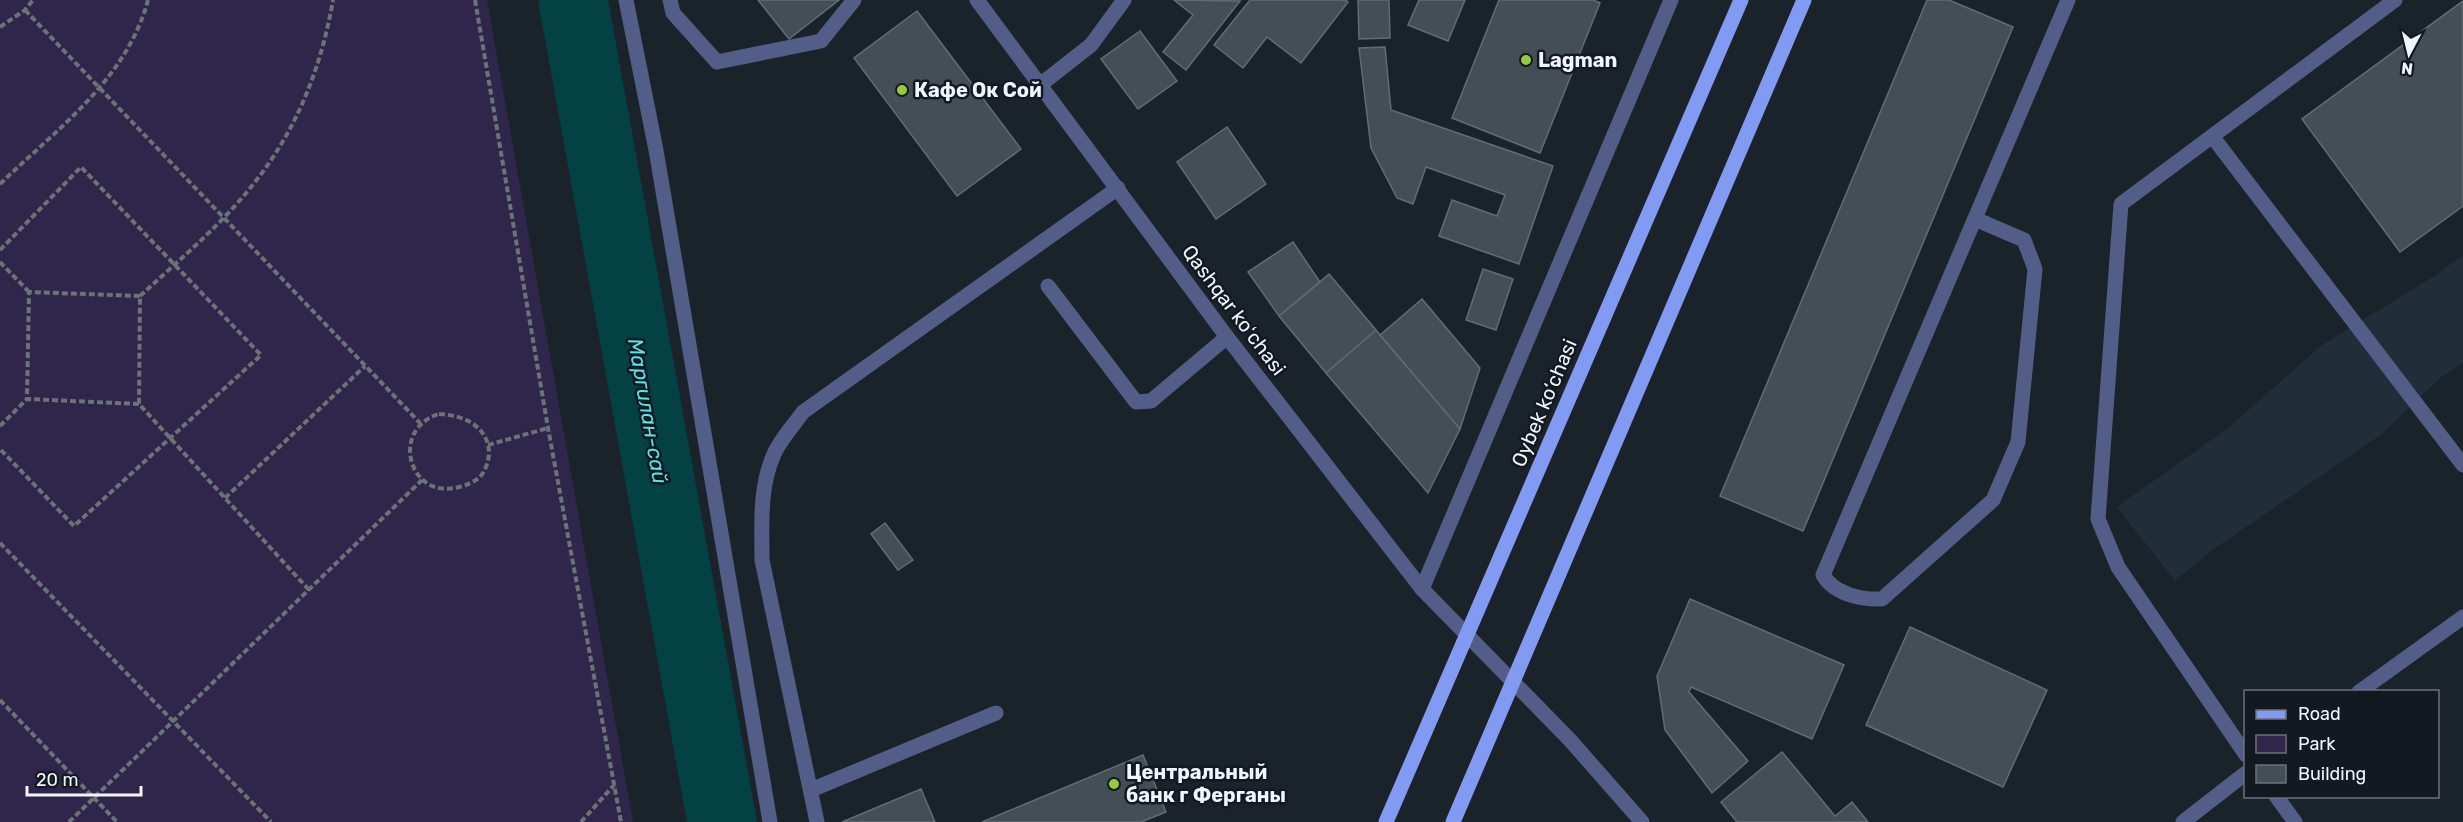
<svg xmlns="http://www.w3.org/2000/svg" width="2463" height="822" viewBox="0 0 2463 822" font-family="Rubik,sans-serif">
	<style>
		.built { fill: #212d39 }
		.green { fill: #30264b }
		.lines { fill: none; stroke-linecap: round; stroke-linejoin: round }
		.river { stroke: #044144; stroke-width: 69 }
		.building { fill: #434f54; stroke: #606d72; stroke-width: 1.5 }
		.path { stroke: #6b7278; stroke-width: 4; stroke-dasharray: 6 3; stroke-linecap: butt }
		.service { stroke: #525e88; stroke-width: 15 }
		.minor { stroke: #525e88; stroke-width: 15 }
		.primary { stroke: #829af1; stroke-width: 15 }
		.poi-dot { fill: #96cc39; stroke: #121920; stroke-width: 2 }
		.labels { text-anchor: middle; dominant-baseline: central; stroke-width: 5; stroke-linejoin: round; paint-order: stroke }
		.poi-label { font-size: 20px; font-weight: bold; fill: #f0f6fb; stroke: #121920; text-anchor: start }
		.street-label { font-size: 20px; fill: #f0f6fb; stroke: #121920 }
		.water-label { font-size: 21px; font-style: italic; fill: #53e7ee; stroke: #121920 }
	</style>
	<rect width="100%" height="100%" fill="#1b232a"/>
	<path class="built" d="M2463 255V363L2440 378 2382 434 2211 551 2175 581 2117 507 2228 428 2322 345 2433 277Z"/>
	<path class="green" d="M0 0H487L633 822H0Z"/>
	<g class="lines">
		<path class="river" d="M573 0 722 822"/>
	</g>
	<path class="building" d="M758 0H839L789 39Z
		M1174 0 1240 1 1186 70 1163 52 1193 15Z
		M1250 0H1345L1348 2 1301 63 1267 37 1243 68 1214 45Z
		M1358 0H1389L1390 38 1359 39Z
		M1419 0H1465L1448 41 1408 25Z
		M1499 0H1593L1600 3 1540 153 1452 118Z
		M1927 0H1949L2013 27 1803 531 1720 496Z
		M2463 1V206L2400 252 2302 119Z
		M917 11 1021 149 957 196 854 58Z
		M1140 31 1177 81 1138 109 1101 59Z
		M1385 47 1391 110 1553 166 1519 264 1439 236 1452 200 1497 216 1505 195 1426 167 1413 204 1397 198 1371 148 1359 48Z
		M1227 127 1266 184 1216 219 1177 162Z
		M1293 242 1320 282 1279 316 1248 272Z
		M1483 269 1513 279 1496 330 1466 320Z
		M1329 274 1376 330 1326 373 1279 316Z
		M1422 299 1480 368 1460 429 1380 335Z
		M1376 330 1460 429 1428 493 1326 373Z
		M885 523 913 560 898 570 871 534Z
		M1690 599 1844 665 1812 739 1691 687 1689 692 1748 761 1712 793 1665 730 1657 676Z
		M1910 627 2047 690 2003 787 1866 725Z
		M1782 752 1835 816 1852 802 1868 822H1737L1721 802Z
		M1143 755 1166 812 1141 822H982Z
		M921 789 935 822H842Z"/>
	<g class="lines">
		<path class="path" d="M475 0 548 428 621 822
			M25 10 420 423
			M0 27 25 10 33 0
			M0 184C57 129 127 79 148 0
			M0 250 81 167 261 355 74 526 0 449
			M0 262 29 292
			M140 296C178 261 219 227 251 187 296 132 321 69 333 0
			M139 404 27 399 29 292 140 296 139 404 309 590
			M439 414C462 415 487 425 489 451 489 460 486 470 480 477 474 482 467 485 459 487 409 501 389 429 439 414Z
			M0 426 27 399
			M488 445 548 428
			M225 498 365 366
			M0 543 271 822
			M0 700 117 822
			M69 822 422 480
			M581 822 614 785"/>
		<path class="service" d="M626 0 656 150 770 822
			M2212 136 2463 465
			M1975 219 2024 240 2035 269 2018 442 1993 500 1882 599C1861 600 1834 594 1823 575L2068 0
			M1048 286 1136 402 1151 401 1227 337
			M1422 589 1671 0
			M2359 692 2463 617
			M2246 755 2118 567 2098 519 2121 204 2395 0
			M811 790 996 713
			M2276 796 2295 822
			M817 822 762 560C762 524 759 488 774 454 780 440 793 426 803 412L1118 188
			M2183 822 2246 773"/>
		<path class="minor" d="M670 0 673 13 717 62 821 41 854 0
			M977 0 1227 337 1422 589 1570 740 1642 822
			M1040 85 1091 45 1124 0"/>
		<path class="primary" d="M1386 822 1741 0
			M1453 822 1804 0"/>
	</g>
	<g class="poi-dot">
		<circle cx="1526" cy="60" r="6"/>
		<circle cx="902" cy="90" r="6"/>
		<circle cx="1114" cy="784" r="6"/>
	</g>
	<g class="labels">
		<g class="poi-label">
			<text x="1538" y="60">Lagman</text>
			<text x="914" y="90">Кафе Ок Сой</text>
			<text x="1126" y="772">Центральный<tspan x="1126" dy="23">банк г Ферганы</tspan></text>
		</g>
		<g class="street-label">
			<text transform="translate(1234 310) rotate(53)">Qashqar koʻchasi</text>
			<text transform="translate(1544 403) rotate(-67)">Oybek ko‘chasi</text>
		</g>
		<g class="water-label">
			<text transform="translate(648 411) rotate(80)">Маргилан-сай</text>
		</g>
	</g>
	<rect x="2244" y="690" width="195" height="108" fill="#121920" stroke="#6b7178" stroke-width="1.5"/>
	<rect x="2256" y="710" width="30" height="9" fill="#829af1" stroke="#6b7178" stroke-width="1.5"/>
	<text x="2298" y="720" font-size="18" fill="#f0f6fb">Road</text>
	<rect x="2256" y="735" width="30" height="18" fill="#30264b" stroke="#6b7178" stroke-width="1.5"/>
	<text x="2298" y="750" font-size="18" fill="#f0f6fb">Park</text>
	<rect x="2256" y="765" width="30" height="18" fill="#434f54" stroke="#6b7178" stroke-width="1.5"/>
	<text x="2298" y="780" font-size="18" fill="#f0f6fb">Building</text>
	<g transform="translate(2409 54) rotate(187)" stroke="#121920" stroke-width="4.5" paint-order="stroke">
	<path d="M0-4.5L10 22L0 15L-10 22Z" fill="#f0f6fb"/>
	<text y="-9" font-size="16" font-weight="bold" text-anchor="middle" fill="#f0f6fb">N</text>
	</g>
	<path d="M27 786v9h114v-9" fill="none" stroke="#f0f6fb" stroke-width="3"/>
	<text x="36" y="786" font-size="18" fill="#f0f6fb" stroke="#121920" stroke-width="4.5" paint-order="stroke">20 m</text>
</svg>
